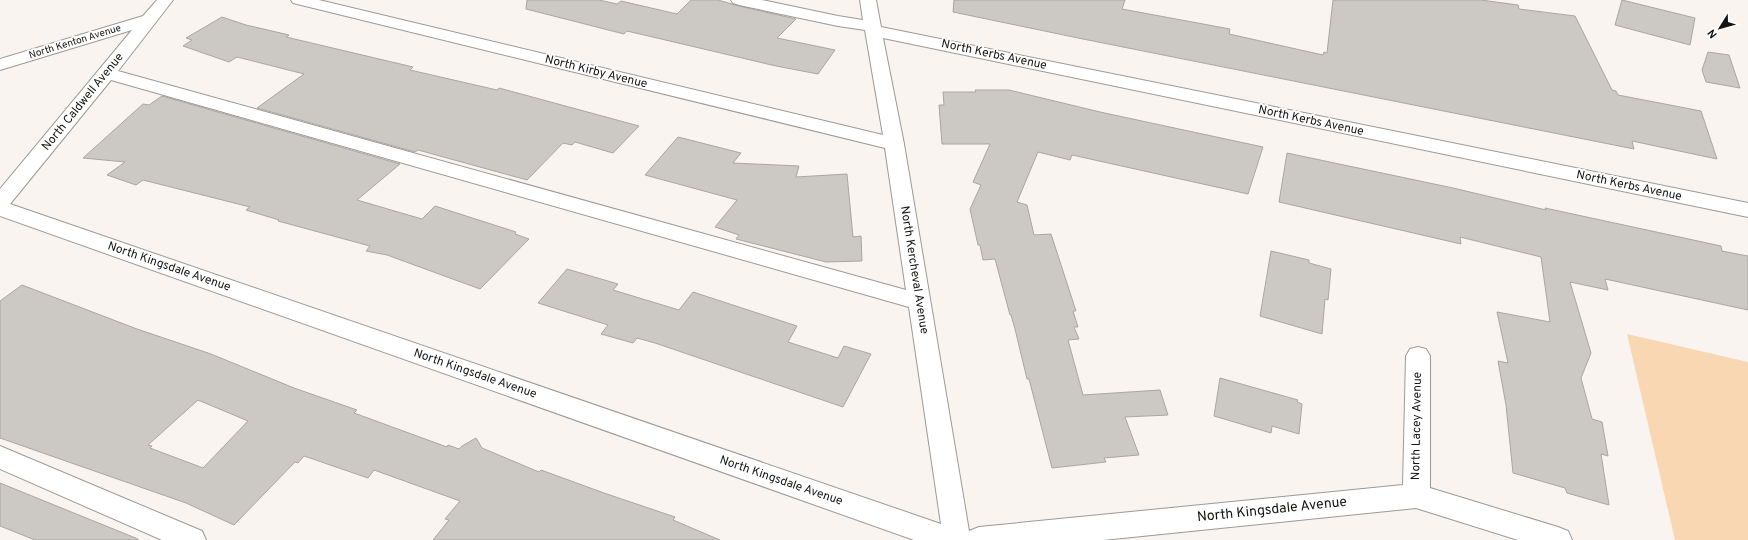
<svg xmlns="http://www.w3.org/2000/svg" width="1748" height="540" viewBox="0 0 1748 540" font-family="Overpass,sans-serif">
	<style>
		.green { fill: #f8d7b2 }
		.building { fill: #ccc8c4; stroke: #aaa6a1; fill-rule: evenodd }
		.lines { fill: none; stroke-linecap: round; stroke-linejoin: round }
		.minor-casing { stroke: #9d9994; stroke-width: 2 }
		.minor { fill: #fff; fill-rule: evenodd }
		.labels { text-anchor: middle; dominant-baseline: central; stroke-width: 3.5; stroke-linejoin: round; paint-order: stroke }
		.far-street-label { font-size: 10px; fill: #151412; stroke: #fff }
		.street-label { font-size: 12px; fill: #151412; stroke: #fff }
		.near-street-label { font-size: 14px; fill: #151412; stroke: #fff }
	</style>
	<rect width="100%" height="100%" fill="#f9f4f0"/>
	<path class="green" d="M1627 334 1748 362V540H1675Z"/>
	<path class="building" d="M527 0H599L617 4 621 1 677 14 691 0H718L739 6 796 19 777 38 835 50 818 74 776 66 627 31 624 34 526 9Z
		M954 0H1125L1122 9 1230 29 1229 34 1323 55 1324 52 1327 53 1333 0H1481L1518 5 1519 9 1575 16 1612 90 1616 91 1618 95 1701 111 1717 159 1632 141 1634 149 1078 38 953 12Z
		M1622 0 1695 18 1690 45 1615 25Z
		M222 17 246 25 289 35 286 37 413 67 410 70 497 90 499 88 639 126 613 153 575 142 572 145 563 143 527 180 418 150 415 152 257 108 304 74 237 57 229 62 183 46 192 40 186 38Z
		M1708 52 1729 55 1740 88 1706 82 1702 70Z
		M975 90H1009L1100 112 1263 147 1248 194 1072 155 1070 160 1038 152 1017 202 1027 205 1034 235 1051 234 1076 311H1073L1078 327H1074L1079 339 1068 340 1083 395 1160 390 1168 415 1125 417 1139 455 1104 458 1106 462 1052 468 1029 379H1027L1015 329 1011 315H1010L995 259 983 260 980 245H978L970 209 981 185 973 182 990 144H942L939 105H944L943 92H976Z
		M162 96 400 164 357 200 422 219 435 206 516 232 515 234 529 239 480 289 387 255 366 251 370 246 278 221 279 220 246 210 250 207 143 180 136 185 107 175 125 162 83 158 143 104 149 105Z
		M678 137 741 153 733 163 799 166 796 177 847 174 853 237 861 236 862 261 826 262 736 239 739 235 715 227 737 200 645 175Z
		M1287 153 1453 188 1546 210 1545 208 1721 246 1722 251 1748 256V310L1605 279 1608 290 1570 282 1591 353 1581 378 1592 419 1602 422 1608 456 1601 454 1609 505 1567 493 1565 488 1513 473 1506 405 1498 361 1508 363 1497 312 1550 322 1541 257 1460 237 1461 244 1279 202Z
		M1271 251 1309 260V263L1331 269 1328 300 1325 299 1322 334 1260 316Z
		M567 269 618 284 613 290 679 310 693 292 797 326 788 342 838 358 844 346 871 354 843 407 655 343 637 338 633 343 601 334 608 325 538 303Z
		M22 285 137 329 211 354 294 388 357 410 354 413 447 447 448 445 459 449 462 446 476 438 482 448 539 472 541 470 604 493 675 517 673 520 720 540H433L449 520 445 519 460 501 374 470 368 478 304 456 298 463 295 462 234 525 186 503 0 438V301ZM198 400 248 421 203 468 150 448 152 446 148 445Z
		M1220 378 1298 400 1297 402 1302 404 1299 434 1272 426 1271 433 1214 416Z
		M0 483 138 539V540H35L0 526Z"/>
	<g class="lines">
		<g class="minor-casing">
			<path id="minor" d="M157 0H173L118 71 906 290 885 148 293 3 291 0H319L883 135 865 30 838 26 739 5 733 3 731 0H762L838 16 863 20 860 0H876L881 27 1748 203V217L883 38 904 144 969 531 979 527 1403 485 1406 356 1410 349 1418 347 1426 349 1430 356V488L1558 527 1568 531 1572 540H1518L1416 508 1103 540H914L0 216V189L132 30 0 70V59L143 16ZM111 80 909 307 941 524 10 204Z
				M0 446 202 531 206 540H162L0 469Z"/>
		</g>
		<use href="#minor" class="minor"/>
	</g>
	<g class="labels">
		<g class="far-street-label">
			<text transform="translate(75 42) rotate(-17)">North Kenton Avenue</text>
		</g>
		<g class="street-label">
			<text transform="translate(994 55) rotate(12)">North Kerbs Avenue</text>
			<text transform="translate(596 72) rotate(14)">North Kirby Avenue</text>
			<text transform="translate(83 102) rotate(-51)">North Caldwell Avenue</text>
			<text transform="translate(1311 121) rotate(12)">North Kerbs Avenue</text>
			<text transform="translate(1629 186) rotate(12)">North Kerbs Avenue</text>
			<text transform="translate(169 267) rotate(19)">North Kingsdale Avenue</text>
			<text transform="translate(914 270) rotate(81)">North Kercheval Avenue</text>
			<text transform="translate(475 374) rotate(19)">North Kingsdale Avenue</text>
			<text transform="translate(1417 426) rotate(-89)">North Lacey Avenue</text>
			<text transform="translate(781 481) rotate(19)">North Kingsdale Avenue</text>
		</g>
		<g class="near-street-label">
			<text transform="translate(1272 510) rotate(-6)">North Kingsdale Avenue</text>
		</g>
	</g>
	<g transform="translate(1720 28) rotate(233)" stroke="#ffffff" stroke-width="3" paint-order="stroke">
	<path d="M0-3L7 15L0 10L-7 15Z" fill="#151412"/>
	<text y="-6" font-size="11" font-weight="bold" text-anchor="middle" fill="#151412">N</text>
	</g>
</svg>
